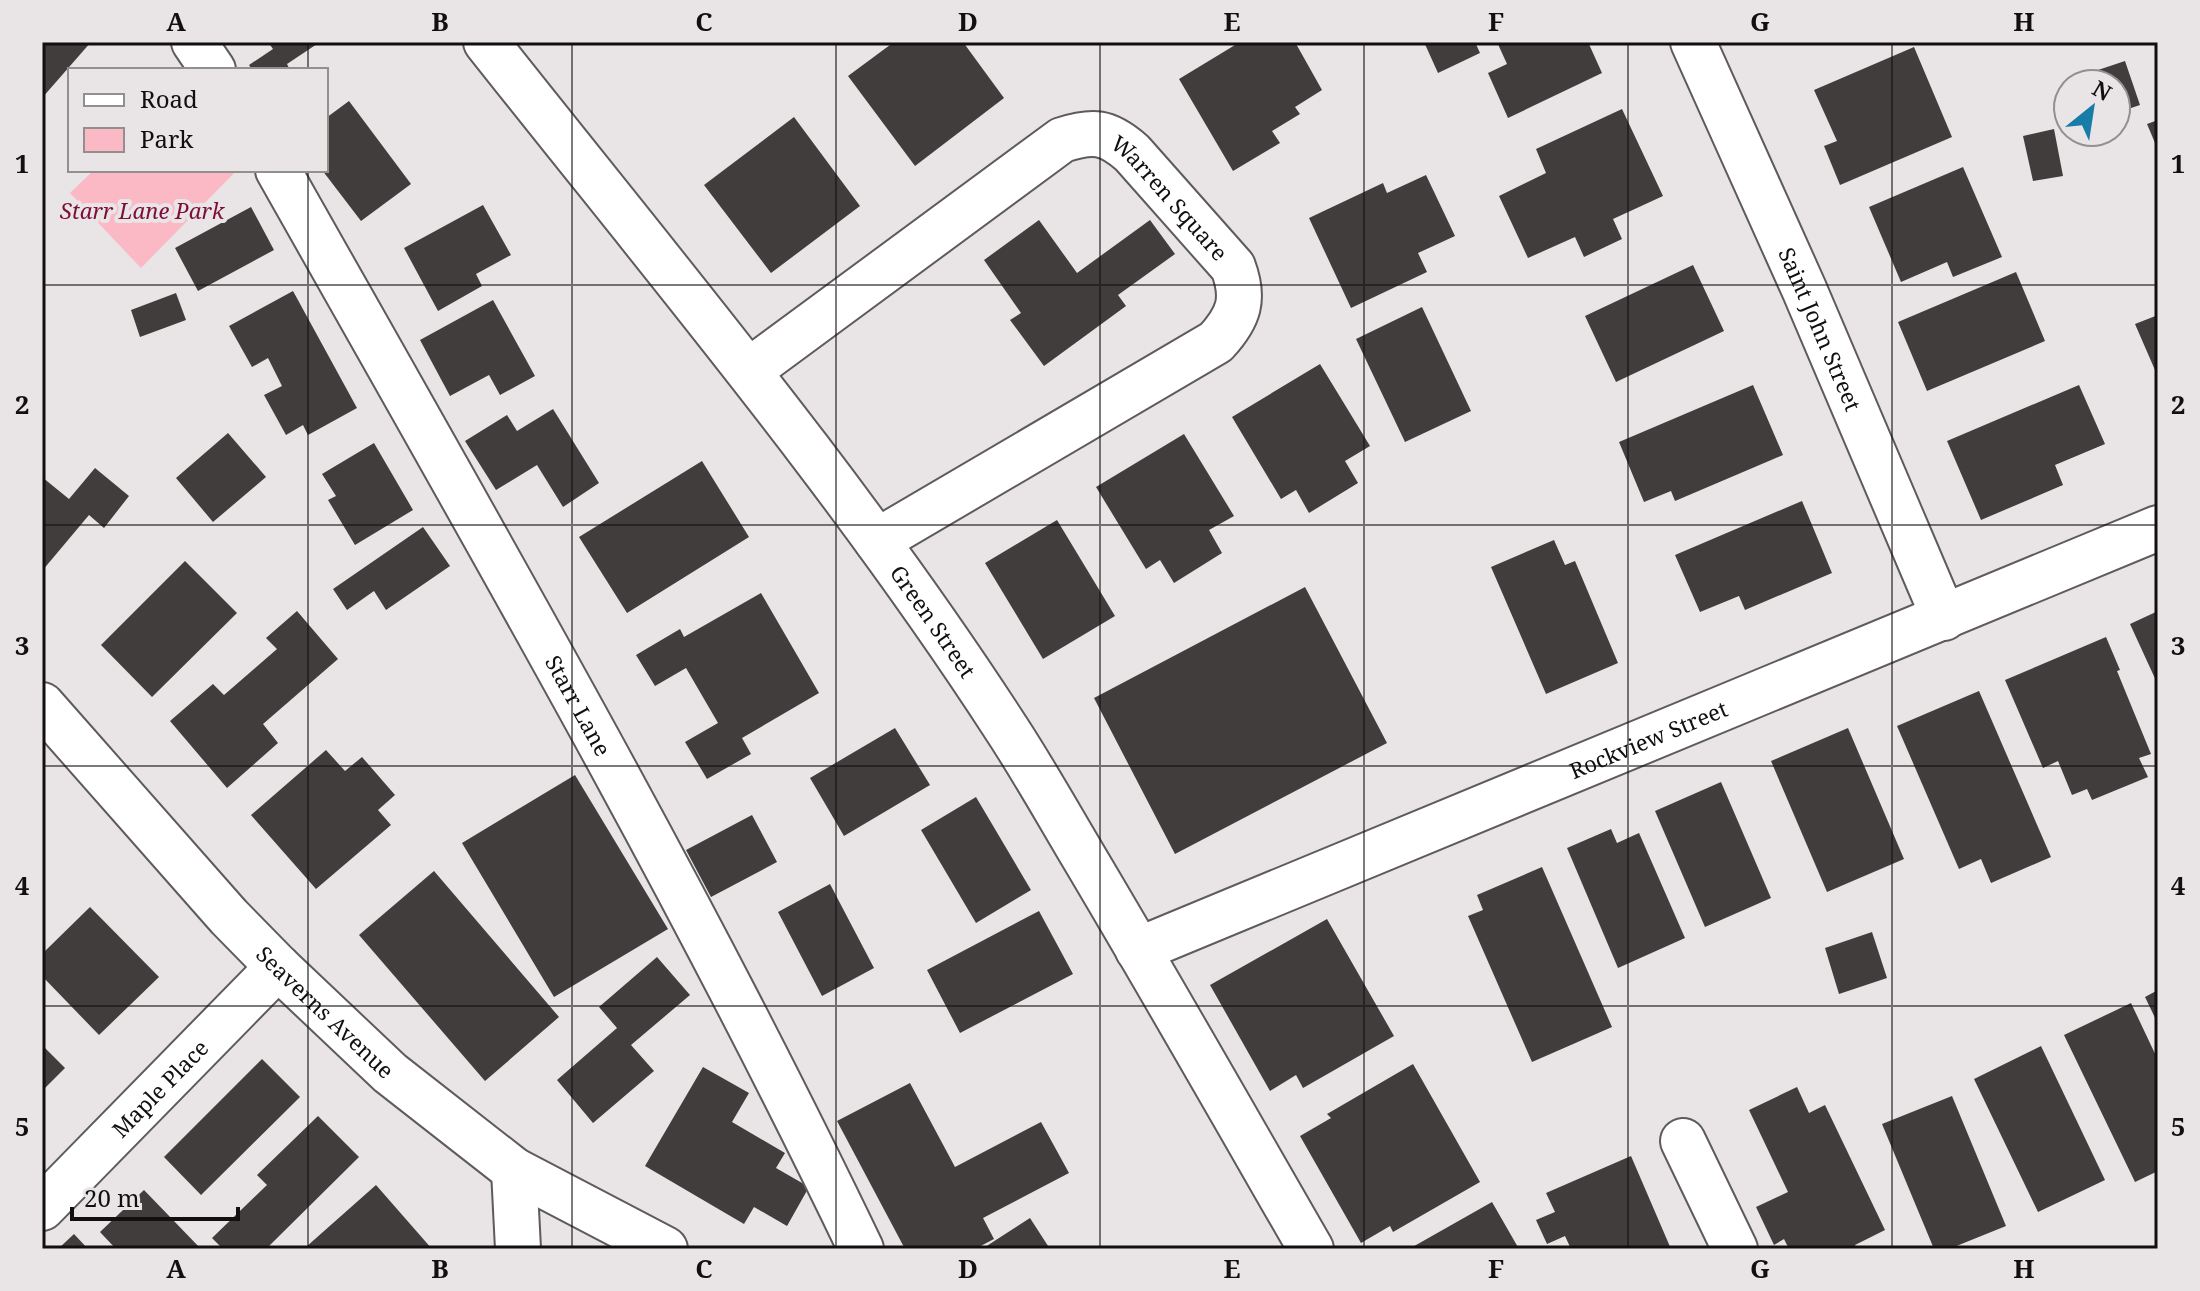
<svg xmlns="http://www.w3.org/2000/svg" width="2200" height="1291" viewBox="0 0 2200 1291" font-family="'Noto Serif',serif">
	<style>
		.green { fill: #fbb8c5 }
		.building { fill: #413d3d }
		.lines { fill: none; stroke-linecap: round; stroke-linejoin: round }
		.minor-casing { stroke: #5f5a5b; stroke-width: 48 }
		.tertiary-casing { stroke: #5f5a5b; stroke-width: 48 }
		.minor { stroke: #fff; stroke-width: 44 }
		.tertiary { stroke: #fff; stroke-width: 44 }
		.grid { fill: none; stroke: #110f10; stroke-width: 2; stroke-opacity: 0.55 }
		.labels { text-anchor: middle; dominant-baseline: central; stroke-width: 8; stroke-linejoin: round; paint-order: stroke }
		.street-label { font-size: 22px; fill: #110f10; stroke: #e9e4e5 }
		.park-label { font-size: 22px; font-style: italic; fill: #7c0e37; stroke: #e9e4e5 }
		.neatline { fill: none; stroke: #110f10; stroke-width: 3 }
		.grid-label { font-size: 26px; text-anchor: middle; font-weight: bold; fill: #110f10 }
	</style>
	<rect width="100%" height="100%" fill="#e9e4e5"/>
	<path class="green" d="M94 170H237L141 268 70 193Z"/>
	<path class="building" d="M42 42H91L42 98Z
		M268 42H320L287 64 290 70H252L249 65 273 49Z
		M894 42H963L1004 98 915 166 848 76Z
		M1240 42H1295L1322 90 1295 107 1300 114 1272 131 1280 143 1233 171 1179 79Z
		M1424 42H1475L1480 53 1438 73Z
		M1497 42H1588L1602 73 1508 118 1488 73 1507 64Z
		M1914 47 1952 137 1840 185 1824 146 1837 141 1814 90Z
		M2125 61 2140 105 2116 113V84H2066L2065 81Z
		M349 101 411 184 361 221 322 170H326V118Z
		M1622 109 1663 196 1613 219 1622 239 1584 257 1575 237 1528 258 1499 196 1546 173 1536 149Z
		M794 117 860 206 771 273 704 185Z
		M2158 120V150L2147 124Z
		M2054 129 2063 176 2033 181 2023 136Z
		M1963 167 2002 257 1953 277 1947 262 1901 282 1869 207Z
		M1426 175 1455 236 1418 253 1427 272 1351 308 1309 218 1383 183 1387 193Z
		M483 205 511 255 476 274 482 286 438 311 404 248Z
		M251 207 274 250 198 291 175 248Z
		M1039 220 1077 273 1150 220 1175 254 1118 295 1126 306 1044 366 1010 320 1021 313 984 260Z
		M1693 265 1724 331 1616 382 1585 316Z
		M2016 272 2045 341 1927 391 1898 322Z
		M293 291 357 408 308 435 303 425 286 435 264 395 282 386 268 358 252 367 229 326Z
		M176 293 186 320 140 337 131 310Z
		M493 300 535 376 500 395 489 375 450 396 420 340Z
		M1422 307 1471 411 1405 442 1356 339Z
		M2158 315V377L2135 324Z
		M1320 364 1370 446 1345 461 1358 483 1309 513 1296 490 1281 499 1232 417Z
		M1753 385 1783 455 1675 501 1671 491 1644 502 1619 442Z
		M2079 385 2105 444 2055 465 2063 485 1981 520 1947 441Z
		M553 409 599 483 563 507 537 465 496 490 465 441 507 415 517 431Z
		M228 433 266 477 213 522 176 478Z
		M1184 434 1234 516 1209 530 1222 553 1174 583 1160 560 1146 569 1096 487Z
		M374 443 413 510 355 545 328 500 336 496 322 474Z
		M702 461 749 537 627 613 579 537Z
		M95 468 129 496 104 528 89 515 42 571V477L69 499Z
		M1802 501 1832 573 1745 610 1739 596 1700 612 1675 555Z
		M1057 520 1115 616 1043 659 985 563Z
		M423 527 450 566 386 610 374 591 347 610 333 589Z
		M1554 540 1565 565 1575 561 1618 663 1546 694 1491 567Z
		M185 561 237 613 152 697 101 645Z
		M1305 587 1387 743 1175 854 1094 698Z
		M761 593 819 693 742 738 751 754 707 779 685 742 718 723 686 668 655 686 636 655 680 629 684 637Z
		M297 611 338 659 263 724 278 743 227 788 170 721 213 684 224 695 277 649 266 638Z
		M2158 611V685L2130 624Z
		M2106 637 2120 670 2117 671 2151 754 2139 758 2148 777 2092 800 2087 789 2072 795 2058 761 2043 768 2005 680Z
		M1979 691 2051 857 1991 883 1981 859 1959 869 1897 726Z
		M895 728 930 785 844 836 810 778Z
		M1848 728 1904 859 1827 892 1771 761Z
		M326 750 345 771 362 757 395 795 378 810 391 825 316 889 251 815Z
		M575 775 668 929 554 997 462 843Z
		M1721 782 1771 898 1705 927 1655 811Z
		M976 797 1031 890 976 923 921 830Z
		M752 815 777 862 711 897 686 850Z
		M1611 829 1617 843 1639 833 1685 938 1618 968 1567 848Z
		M1542 867 1612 1027 1532 1062 1468 916 1483 910 1477 895Z
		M434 871 559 1017 485 1081 359 935Z
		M830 884 874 968 822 996 778 912Z
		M90 907 159 977 99 1035 42 976V954Z
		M1039 911 1073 974 960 1033 927 970Z
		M1327 919 1394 1036 1303 1088 1296 1075 1270 1091 1210 985Z
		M1872 932 1887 978 1839 994 1825 948Z
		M657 957 690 995 631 1045 654 1071 593 1123 557 1080 617 1028 599 1007Z
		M2158 990V1024L2145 997Z
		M2131 1003 2158 1060V1171L2135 1182 2064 1035Z
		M42 1045 65 1068 42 1091Z
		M2041 1046 2105 1180 2038 1212 1974 1079Z
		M262 1059 300 1097 201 1195 164 1157Z
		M1413 1064 1480 1182 1393 1232 1390 1226 1361 1243 1300 1136 1331 1118 1327 1114Z
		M703 1067 749 1093 732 1122 785 1153 776 1168 809 1187 787 1226 754 1207 744 1224 645 1166Z
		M910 1083 955 1167 1041 1122 1069 1173 983 1218 994 1239 975 1249H905L837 1121Z
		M1797 1087 1809 1113 1825 1105 1885 1230 1855 1245 1856 1249H1789L1784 1239 1774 1245 1756 1207 1788 1192 1749 1110Z
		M1952 1096 2006 1226 1949 1249H1934L1882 1124Z
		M318 1116 359 1157 266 1249H223L212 1238 267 1185 257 1175Z
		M1631 1156 1671 1249H1571L1565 1236 1547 1244 1536 1220 1555 1212 1546 1193Z
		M376 1185 432 1249H308L306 1247Z
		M144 1190 201 1249H116L100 1232Z
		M1492 1202 1519 1249H1409Z
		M1030 1218 1050 1249H982Z
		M74 1234 88 1249H58Z"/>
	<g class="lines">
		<g class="minor-casing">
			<g id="minor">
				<path d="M194 42 213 70"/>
				<path id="s1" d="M1693 42 1804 289 1944 618"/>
				<path id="s2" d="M278 170C479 526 684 880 861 1249"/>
				<path id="s3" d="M750 370 1062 140C1093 130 1107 131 1132 153L1233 267C1245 299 1239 317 1216 342L877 541"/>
				<path id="s4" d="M1138 950 2158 528"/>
				<path d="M1683 1141 1735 1249"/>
				<path d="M514 1170 518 1249"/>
				<path id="s5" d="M42 1208 278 967"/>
			</g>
		</g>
		<g class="tertiary-casing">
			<g id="tertiary">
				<path id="s6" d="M486 42C664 267 850 487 1006 728 1033 769 1057 812 1082 854 1160 985 1235 1117 1311 1249"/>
				<path id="s7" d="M42 705 229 917 278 967 390 1073 514 1170 665 1249"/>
			</g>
		</g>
		<use href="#minor" class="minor"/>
		<use href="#tertiary" class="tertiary"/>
	</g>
	<path class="grid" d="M308 42V70M572 42V1249M836 42V1249M1100 42V1249M1364 42V1249M1628 42V1249M1892 42V1249M308 170V1249M42 285H2158M42 525H2158M42 766H2158M42 1006H2158"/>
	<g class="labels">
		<g class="street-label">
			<text stroke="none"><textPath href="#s3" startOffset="522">Warren Square</textPath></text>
			<text stroke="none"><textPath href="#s1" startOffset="314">Saint John Street</textPath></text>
			<text stroke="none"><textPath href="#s6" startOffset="732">Green Street</textPath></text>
			<text stroke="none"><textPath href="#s2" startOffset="614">Starr Lane</textPath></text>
			<text stroke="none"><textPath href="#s4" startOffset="552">Rockview Street</textPath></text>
			<text stroke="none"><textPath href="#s7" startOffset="418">Seaverns Avenue</textPath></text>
			<text stroke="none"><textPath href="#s5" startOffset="168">Maple Place</textPath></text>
		</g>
		<g class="park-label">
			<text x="142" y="210">Starr Lane Park</text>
		</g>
	</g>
	<rect width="2200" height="1291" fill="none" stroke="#e9e4e5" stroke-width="88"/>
	<rect x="68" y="68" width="260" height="104" fill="#e9e4e5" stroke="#938f90" stroke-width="2"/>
	<rect x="84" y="94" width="40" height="12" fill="#ffffff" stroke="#938f90" stroke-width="2"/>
	<text x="140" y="108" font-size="24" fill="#110f10">Road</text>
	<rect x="84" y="128" width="40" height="24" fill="#fbb8c5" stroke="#938f90" stroke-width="2"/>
	<text x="140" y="148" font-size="24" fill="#110f10">Park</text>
	<g transform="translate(2092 108) rotate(30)"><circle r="38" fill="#e9e4e5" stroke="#938f90" stroke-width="2"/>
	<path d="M0-6L14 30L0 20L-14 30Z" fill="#177ca7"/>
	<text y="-12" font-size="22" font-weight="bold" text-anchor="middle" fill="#110f10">N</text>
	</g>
	<path d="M72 1207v12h166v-12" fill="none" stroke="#110f10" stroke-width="4"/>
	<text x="84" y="1207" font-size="24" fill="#110f10" stroke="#e9e4e5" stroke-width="6" paint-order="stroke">20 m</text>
	<rect x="44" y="44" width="2112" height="1203" class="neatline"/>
	<g class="grid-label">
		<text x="176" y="31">A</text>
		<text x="440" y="31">B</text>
		<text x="704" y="31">C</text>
		<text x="968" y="31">D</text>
		<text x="1232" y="31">E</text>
		<text x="1496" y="31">F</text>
		<text x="1760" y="31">G</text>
		<text x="2024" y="31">H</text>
		<text x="22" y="173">1</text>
		<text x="2178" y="173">1</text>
		<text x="22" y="414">2</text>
		<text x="2178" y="414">2</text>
		<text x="22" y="655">3</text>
		<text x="2178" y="655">3</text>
		<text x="22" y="895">4</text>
		<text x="2178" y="895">4</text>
		<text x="22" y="1136">5</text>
		<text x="2178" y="1136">5</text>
		<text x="176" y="1278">A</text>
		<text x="440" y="1278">B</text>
		<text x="704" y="1278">C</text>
		<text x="968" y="1278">D</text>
		<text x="1232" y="1278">E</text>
		<text x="1496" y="1278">F</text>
		<text x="1760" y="1278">G</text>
		<text x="2024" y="1278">H</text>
	</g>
</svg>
